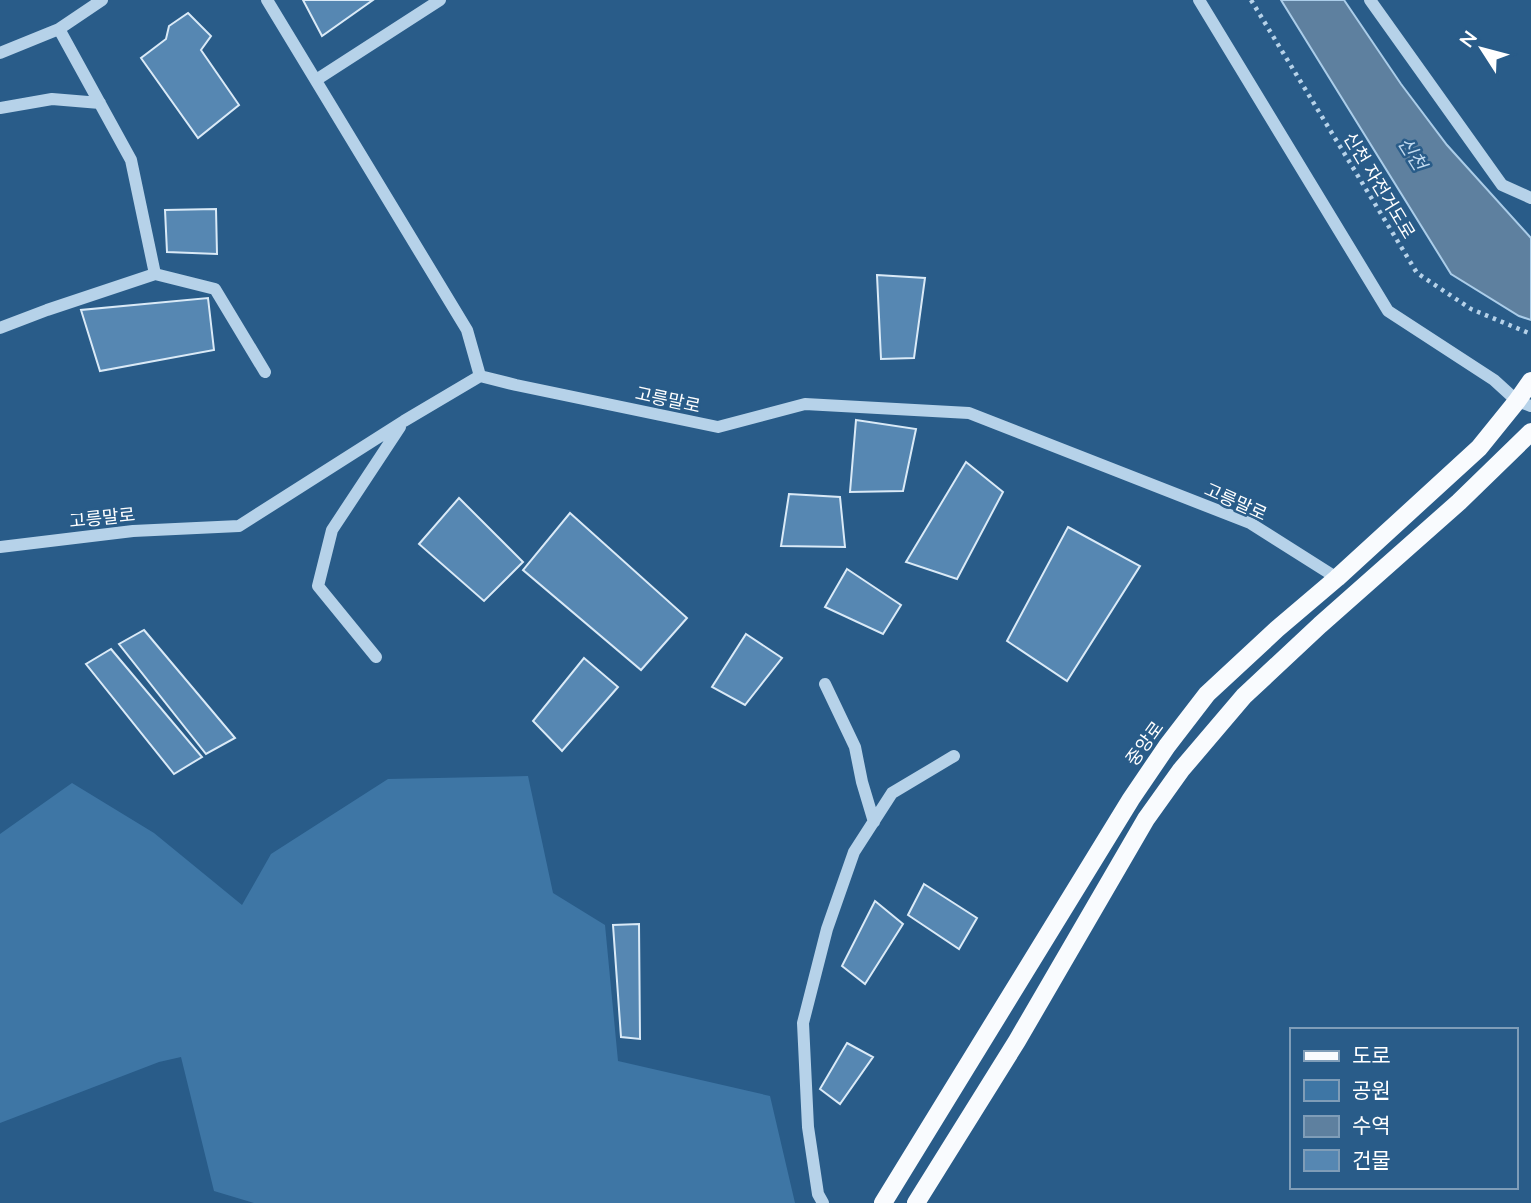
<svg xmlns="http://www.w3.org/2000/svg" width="1531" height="1203" viewBox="0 0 1531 1203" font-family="Lato,'Noto Sans KR',sans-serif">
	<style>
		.green { fill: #3e76a5 }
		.water { fill: #5e809f; stroke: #abcde9; stroke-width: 2 }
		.building { fill: #5687b2; stroke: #daeaf7; stroke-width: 2 }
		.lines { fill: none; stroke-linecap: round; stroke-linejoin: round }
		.path { stroke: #b6d2e9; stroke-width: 4.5; stroke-dasharray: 3.5 5; stroke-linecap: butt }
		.minor { stroke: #b6d2e9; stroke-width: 12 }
		.major { stroke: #f9fbfe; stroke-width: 18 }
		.labels { text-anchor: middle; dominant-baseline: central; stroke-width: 5; stroke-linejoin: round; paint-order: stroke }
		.street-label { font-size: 18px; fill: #fff; stroke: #295c89 }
		.water-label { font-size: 19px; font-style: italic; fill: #c2dbf0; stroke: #295c89 }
	</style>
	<rect width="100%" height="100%" fill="#295c89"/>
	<path class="green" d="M528 776 553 893 605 925 618 1061 770 1096 795 1203H254L214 1191 181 1057 159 1062 0 1123V834L72 783 154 833 242 905 271 854 388 779Z"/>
	<path class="water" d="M1281 0H1344L1401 84 1447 145 1531 238V320L1519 316 1451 274Z"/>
	<path class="building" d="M303 0H373L322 36Z
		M188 13 211 36 201 50 239 105 198 138 141 58 166 39 169 26Z
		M216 209 217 254 167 252 165 210Z
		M877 275 925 278 914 358 881 359Z
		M208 298 214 350 100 371 81 310Z
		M856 420 916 429 903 491 850 492Z
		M966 462 1003 492 957 579 906 562Z
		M789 494 840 497 845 547 781 546Z
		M459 498 523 562 484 601 419 544Z
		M570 513 687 618 641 670 523 570Z
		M1068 527 1140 566 1067 681 1007 641Z
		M847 569 901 605 883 634 825 607Z
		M144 630 235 738 206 754 119 644Z
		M746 634 782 658 745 705 712 687Z
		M111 649 202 757 174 774 86 664Z
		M584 658 618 687 562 751 533 721Z
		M924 884 977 918 959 949 908 915Z
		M875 901 903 924 865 984 842 966Z
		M639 924 640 1039 621 1037 613 925Z
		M847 1043 873 1057 840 1104 820 1089Z"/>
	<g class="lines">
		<path class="path" d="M1251 0 1417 273 1471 309 1531 334"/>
		<path class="minor" d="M267 0 467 330 480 376
			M1199 0 1388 311 1494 380 1517 401 1531 406
			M1370 0 1502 185 1531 198
			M59 29 131 160 155 274
			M0 53 59 29 102 0
			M316 80 440 0
			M0 108 52 99 100 103
			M0 328 47 310 155 274 215 289 265 372
			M0 547 133 531 239 526 404 421 480 376 516 385 718 427 805 404 969 413 1250 523 1337 578
			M376 657 318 586 332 530 400 427
			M825 684 855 747 862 782 874 822
			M823 1203 818 1194 808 1127 803 1023 827 929 854 852 892 793 954 756"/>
		<path class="major" d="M883 1203 1131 799 1167 746 1207 694 1277 629 1337 578 1479 448 1517 401 1531 381
			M916 1203 1017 1041 1146 819 1181 770 1244 696 1320 625 1459 502 1531 432"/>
	</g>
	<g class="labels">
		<g class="street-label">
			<text transform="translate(1380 185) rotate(59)">신천 자전거도로</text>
			<text transform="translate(668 399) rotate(12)">고릉말로</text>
			<text transform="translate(1236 501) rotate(24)">고릉말로</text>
			<text transform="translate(102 517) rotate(-6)">고릉말로</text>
			<text transform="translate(1144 743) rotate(-54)">중앙로</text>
		</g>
		<g class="water-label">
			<text transform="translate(1413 153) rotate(58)">신천</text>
		</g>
	</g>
	<rect x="1290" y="1028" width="228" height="161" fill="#295c89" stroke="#7f9db8" stroke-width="2"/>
	<rect x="1304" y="1051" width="35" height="10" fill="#f9fbfe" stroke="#7f9db8" stroke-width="2"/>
	<text x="1352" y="1063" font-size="21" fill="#ffffff">도로</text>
	<rect x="1304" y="1080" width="35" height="21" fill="#3e76a5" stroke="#7f9db8" stroke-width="2"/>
	<text x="1352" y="1098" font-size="21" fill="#ffffff">공원</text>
	<rect x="1304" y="1116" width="35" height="21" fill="#5e809f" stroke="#7f9db8" stroke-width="2"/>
	<text x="1352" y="1133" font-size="21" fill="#ffffff">수역</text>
	<rect x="1304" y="1150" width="35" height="21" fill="#5687b2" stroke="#7f9db8" stroke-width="2"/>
	<text x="1352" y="1168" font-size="21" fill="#ffffff">건물</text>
	<g transform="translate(1482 49) rotate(306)" stroke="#295c89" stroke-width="5" paint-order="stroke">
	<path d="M0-5L12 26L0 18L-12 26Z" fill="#ffffff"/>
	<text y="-10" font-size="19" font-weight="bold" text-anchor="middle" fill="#ffffff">N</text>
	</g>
</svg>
